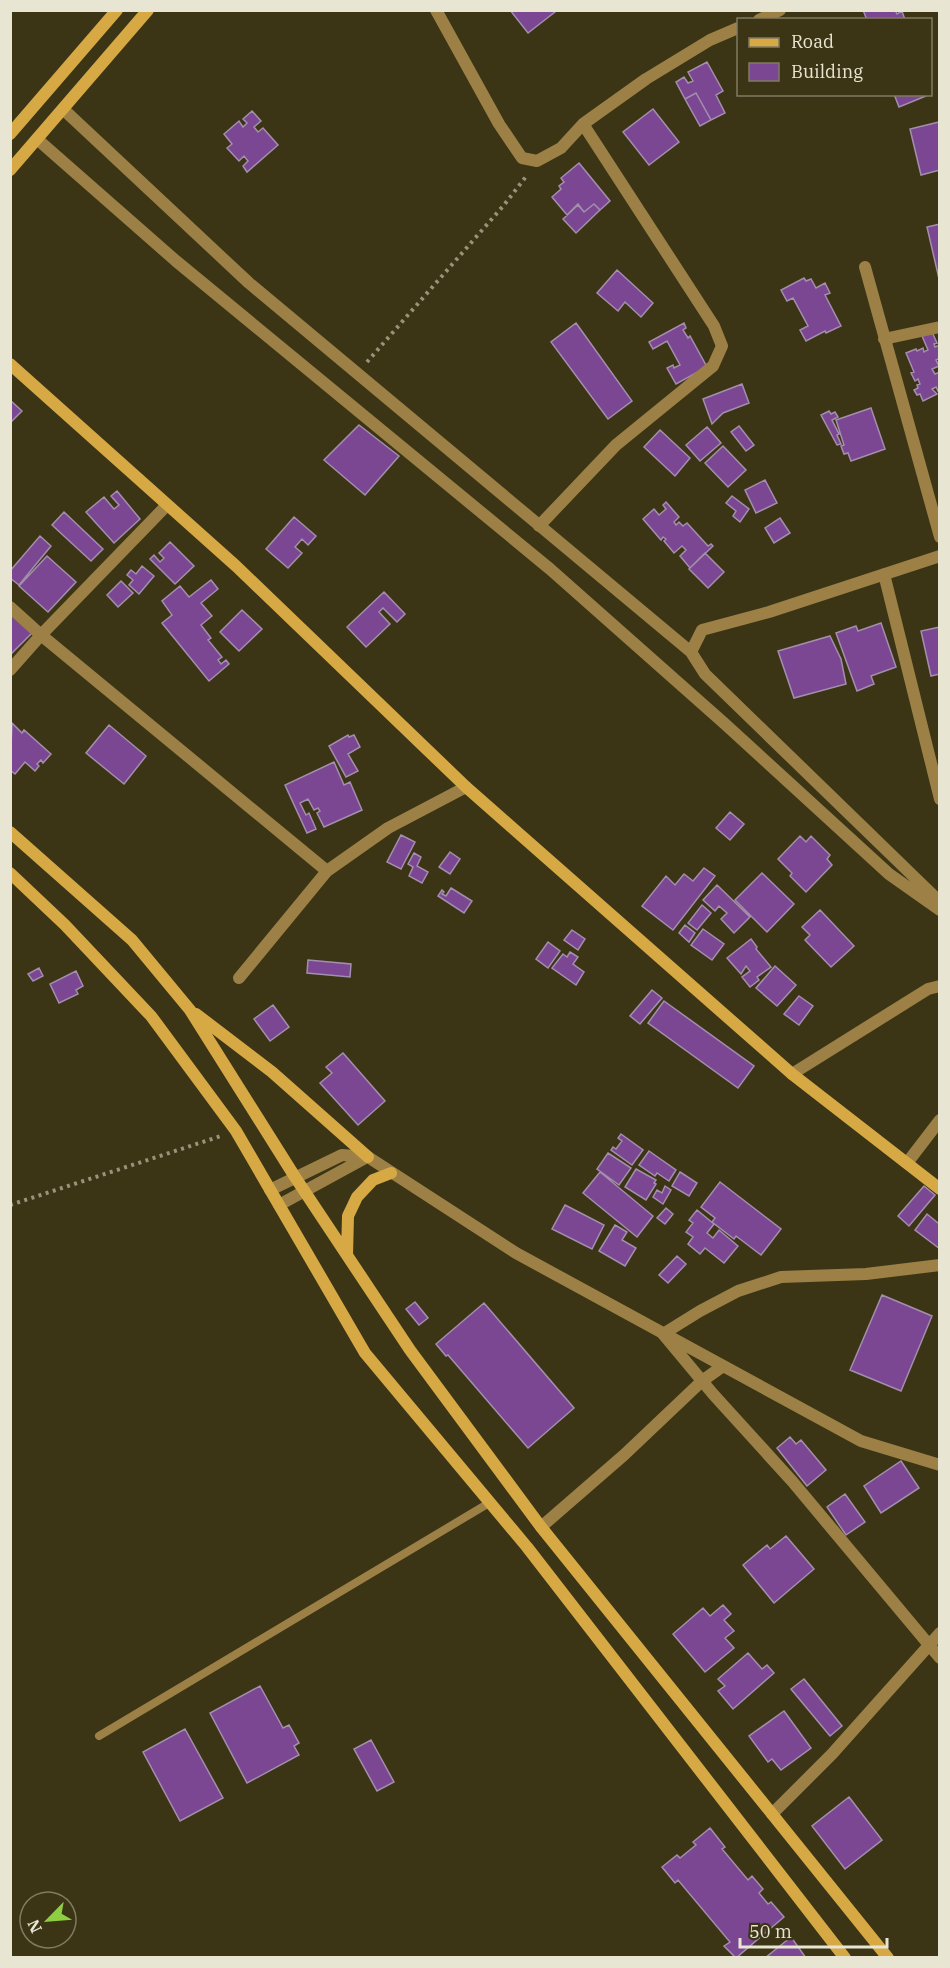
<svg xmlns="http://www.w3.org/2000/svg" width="950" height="1968" viewBox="0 0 950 1968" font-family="'IBM Plex Serif',serif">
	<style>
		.building { fill: #7b4692; stroke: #a38fad; stroke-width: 1.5 }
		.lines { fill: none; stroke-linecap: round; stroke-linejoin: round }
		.path { stroke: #98937b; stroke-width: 4; stroke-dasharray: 3 4.5; stroke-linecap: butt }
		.lane { stroke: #9c8045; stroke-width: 8 }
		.street { stroke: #9c8045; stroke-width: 12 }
		.secondary { stroke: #d7a944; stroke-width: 12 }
	</style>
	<rect width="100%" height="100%" fill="#3b3516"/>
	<path class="building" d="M510 10H553L555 12 528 33Z
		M863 10H895L897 14 902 11 905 20H867Z
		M707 62 723 91 716 95 725 113 711 120 696 93 685 99 676 82 684 77 688 83 693 81 688 72Z
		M696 93 711 120 700 126 685 99Z
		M894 94H926V96L899 107Z
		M653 109 679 142 649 165 623 132Z
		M252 111 261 121 254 127 258 132 263 128 278 145 247 172 243 166 248 161 244 156 239 161 227 148 232 144 224 134 239 121 243 127 247 123 243 119Z
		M939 122 940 170 921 175 910 129Z
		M579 163 610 201 600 210 594 204 584 212 578 204 567 215 552 197 561 189 559 186 564 182 561 178Z
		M594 204 600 210 576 233 563 219 578 205 584 212Z
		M940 224V283L927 227Z
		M617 270 653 303 641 317 625 302 618 311 597 293Z
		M804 278 806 281 811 279 816 288 825 283 830 293 825 295 841 326 826 333 825 331 806 341 800 330 808 326 793 298 787 301 781 290Z
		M576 323 632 401 608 419 551 342Z
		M684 323 686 328 683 330 688 338 690 336 707 367 676 384 667 368 673 365 674 368 680 365 667 341 653 349 649 342Z
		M932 332 937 343 934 344 935 347 940 345V358L936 360 939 366 932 369 935 374 940 372V390L938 391 936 387 932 389 937 394 923 401 920 394 917 395 914 390 918 388 917 385 920 384 918 379 915 381 911 373 914 372 906 353 916 349 917 351 923 348 924 352 928 350 922 336Z
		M742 384 749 403 723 413 712 424 703 399Z
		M10 400 22 411 10 423Z
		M871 408 885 449 851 461 848 453 844 454 841 446 844 445 836 420Z
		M829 411 831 414 835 412 838 417 832 420 839 434 837 435 841 444 837 445 821 415Z
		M359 425 399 456 365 495 324 460Z
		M739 426 754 445 746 451 731 432Z
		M707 427 721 443 700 461 686 445Z
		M660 430 690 458 675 476 644 447Z
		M723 446 746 470 728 487 705 463Z
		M765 480 777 503 756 513 745 490Z
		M117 491 140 519 114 543 86 512 104 497 114 509 119 505 111 496Z
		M732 496 749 509 740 522 733 516 736 511 726 503Z
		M666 502 679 517 674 522 676 525 679 522 683 526 687 523 708 546 711 544 713 546 690 568 680 556 686 550 682 546 674 553 664 541 666 539 663 537 661 540 643 519 654 509 659 515 666 509 663 505Z
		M64 512 103 549 91 561 52 525Z
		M294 517 316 536 308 545 302 539 295 547 302 553 288 568 266 549Z
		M780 518 790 533 774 543 765 528Z
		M40 536 51 546 19 585 10 578V571Z
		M170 542 194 566 175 584 150 559 154 555 160 562 164 558 159 553Z
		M705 553 724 572 708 588 689 569Z
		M47 556 76 582 48 612 19 586Z
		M142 566 154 576 139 594 129 585 133 580 127 575 131 570 136 574Z
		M211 580 218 589 201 603 212 616 201 625 211 638 208 640 222 657 218 660 221 664 226 660 229 664 209 681 162 623 172 615 162 601 180 586 189 597Z
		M121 581 133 593 118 607 107 595Z
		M384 592 405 614 397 622 383 608 379 612 390 624 366 647 347 627Z
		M242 610 262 629 239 651 220 632Z
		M10 612 32 633 10 655Z
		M881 623 896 667 871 676 874 684 857 691 836 633 856 626 858 631Z
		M940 627V674L931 676 921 631Z
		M830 636 841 659 846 684 794 698 778 651Z
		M12 723 22 733 24 730 51 754 43 763 41 760 37 764 39 766 35 771 25 762 15 774 10 770Z
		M109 725 146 756 124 784 86 753Z
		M348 735 349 737 354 735 360 747 348 754 358 771 346 777 329 746Z
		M334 762 344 785 350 782 362 810 324 827 317 813 320 811 318 808 314 810 308 799 300 803 306 815 309 813 316 829 307 833 285 785Z
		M730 812 744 824 730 840 716 828Z
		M401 835 415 842 401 869 387 862Z
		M800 836 806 842 811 836 830 855 827 859 832 865 806 892 790 876 792 873 778 859Z
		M450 852 460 859 450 874 439 867Z
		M414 853 421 857 417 866 428 872 422 883 409 876 413 867 408 864Z
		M704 868 715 876 673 930 642 906 666 876 675 885 684 874 693 881Z
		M762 873 794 904 767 932 735 900Z
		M717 885 750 917 734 933 721 919 727 913 719 906 715 911 703 900Z
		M451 888 472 901 464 913 438 896 442 890 444 892 442 894 446 896Z
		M702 905 711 913 697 930 688 923Z
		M820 910 854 946 831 967 805 940 810 935 802 927Z
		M685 925 695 933 689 942 679 933Z
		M703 929 724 944 712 960 691 945Z
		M572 930 585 939 578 950 564 940Z
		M751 939 757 947 756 949 771 967 757 977 759 980 750 987 742 977 750 971 746 966 741 974 727 958Z
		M548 942 560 951 548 968 536 959Z
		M570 952 578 957 573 964 584 972 576 985 552 968 563 954 567 957Z
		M308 960 351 964 350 977 307 973Z
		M775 966 796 985 777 1006 756 988Z
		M39 968 43 976 33 981 28 974Z
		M76 971 83 986 76 990 78 994 59 1003 50 984Z
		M652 990 662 998 640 1024 630 1016Z
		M799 996 813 1006 799 1025 784 1014Z
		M664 1001 754 1066 738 1088 648 1023Z
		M273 1005 289 1027 270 1041 254 1019Z
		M343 1053 385 1101 358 1125 320 1083 332 1073 326 1067Z
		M621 1134 643 1150 632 1165 611 1150 613 1147 616 1149 622 1141 618 1138Z
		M649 1151 676 1170 669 1181 657 1173 655 1176 639 1165Z
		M608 1153 631 1168 619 1185 597 1169Z
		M636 1169 656 1180 654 1183 656 1184 646 1200 625 1187Z
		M600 1172 653 1216 637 1237 583 1193Z
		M680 1172 697 1183 689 1196 672 1186Z
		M720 1182 781 1229 761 1255 736 1236 734 1239 712 1222 715 1218 701 1207Z
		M665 1186 671 1190 663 1204 653 1197 657 1190 662 1193Z
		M924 1186 935 1195 909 1226 898 1216Z
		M565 1205 604 1225 592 1249 552 1229Z
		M666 1208 673 1214 665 1224 657 1218Z
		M697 1210 714 1224 707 1233 713 1238 719 1230 738 1246 724 1263 705 1248 700 1254 688 1244 693 1237 686 1232 693 1223 689 1220Z
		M927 1214 938 1223 940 1220V1249L915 1230Z
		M615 1225 627 1232 622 1240 636 1248 625 1266 599 1251Z
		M677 1256 686 1264 668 1283 659 1275Z
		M882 1295 932 1316 901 1391 850 1370Z
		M415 1302 428 1318 419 1325 406 1309Z
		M484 1303 574 1408 528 1448 448 1355 446 1356 436 1344Z
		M790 1437 796 1444 801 1440 826 1470 807 1486 777 1448Z
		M901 1461 919 1488 881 1513 864 1486Z
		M845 1494 865 1522 846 1535 827 1507Z
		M786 1536 814 1569 774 1603 743 1565 767 1545 770 1549Z
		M723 1605 731 1614 724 1620 734 1631 725 1638 734 1648 705 1672 673 1634 703 1608 710 1616Z
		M748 1653 762 1669 767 1665 774 1673 733 1709 718 1691 725 1686 718 1679Z
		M804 1679 842 1726 830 1736 791 1689Z
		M260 1686 283 1728 289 1725 299 1743 294 1746 299 1755 247 1783 210 1713Z
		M784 1711 811 1748 781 1770 772 1759 768 1762 749 1736Z
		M185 1729 223 1798 180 1821 143 1752Z
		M371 1740 394 1782 377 1791 354 1749Z
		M849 1797 882 1840 845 1869 812 1826Z
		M710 1828 725 1847 722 1849 748 1880 752 1876 763 1889 759 1893 768 1904 771 1902 784 1917 736 1958 724 1946 730 1942 678 1880 675 1883 662 1867 677 1855 680 1858 696 1845 693 1842Z
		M791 1937 806 1958H765Z"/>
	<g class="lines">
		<path class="path" d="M367 362 504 205 528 174
			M10 1205 221 1136"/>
		<path class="lane" d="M99 1736 489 1503"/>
		<path class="street" d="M436 10 499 124 522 158 537 161 561 148 583 124 646 79 710 40 738 28
			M759 20 780 10
			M63 109 249 283 691 652
			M37 139 176 261 550 569 725 724 889 874 940 910
			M865 267 940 537
			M884 339 940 327
			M539 526 616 445 713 366 722 346 714 326 583 124
			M940 556 769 612 702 630 691 652 705 674 940 902
			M884 574 940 799
			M10 607 41 635 327 871
			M10 670 41 635 167 505
			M239 978 327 871 388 828 466 787
			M792 1074 928 989 940 986
			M907 1163 940 1120
			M270 1190 342 1155 368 1157 516 1253 861 1441 940 1465
			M279 1205 367 1157
			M940 1265 866 1274 781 1277 738 1291 700 1311 663 1334 713 1394 792 1481 940 1658
			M541 1527 624 1455 702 1381 723 1366
			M772 1814 832 1754 940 1633"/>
		<path class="secondary" d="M10 134 117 10
			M10 170 148 10
			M10 364 236 566 466 787 792 1074 940 1189
			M10 832 132 940 190 1010 295 1177 410 1350 541 1527 888 1958
			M10 873 65 925 151 1016 236 1131 365 1353 527 1547 845 1958
			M196 1014 272 1072 368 1157
			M347 1255 348 1216 357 1197 373 1180 391 1173"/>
	</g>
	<rect width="950" height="1968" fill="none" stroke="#e9e5d3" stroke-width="24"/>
	<rect x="737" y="18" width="195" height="78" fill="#3b3516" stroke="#817b62" stroke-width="1.5"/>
	<rect x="749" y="38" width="30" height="9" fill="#d7a944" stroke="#817b62" stroke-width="1.5"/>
	<text x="791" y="48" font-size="18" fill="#e9e5d3">Road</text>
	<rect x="749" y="63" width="30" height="18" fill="#7b4692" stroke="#817b62" stroke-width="1.5"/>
	<text x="791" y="78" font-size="18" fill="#e9e5d3">Building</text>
	<g transform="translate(48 1920) rotate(245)"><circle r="28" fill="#3b3516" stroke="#817b62" stroke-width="1.5"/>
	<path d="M0-4.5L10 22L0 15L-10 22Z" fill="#8ece43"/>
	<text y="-9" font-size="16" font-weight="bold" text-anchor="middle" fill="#e9e5d3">N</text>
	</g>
	<path d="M740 1938v9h147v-9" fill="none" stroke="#e9e5d3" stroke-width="3"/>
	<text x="749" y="1938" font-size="18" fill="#e9e5d3" stroke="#3b3516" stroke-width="4.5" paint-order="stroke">50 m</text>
</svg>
